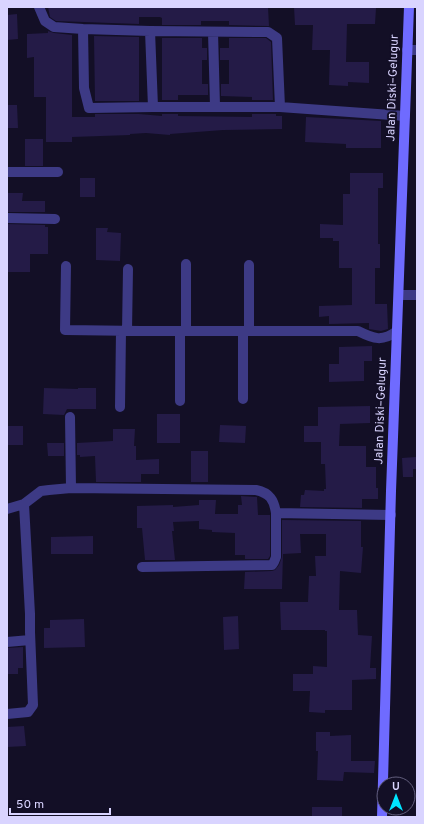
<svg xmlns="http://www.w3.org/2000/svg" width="424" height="824" viewBox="0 0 424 824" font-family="Overpass,sans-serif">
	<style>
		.building { fill: #241b47 }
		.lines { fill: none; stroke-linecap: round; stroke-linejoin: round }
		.street { stroke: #3d3a85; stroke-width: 10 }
		.secondary { stroke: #6f6bff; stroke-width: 10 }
		.labels { text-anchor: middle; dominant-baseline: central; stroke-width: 4; stroke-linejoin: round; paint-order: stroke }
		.street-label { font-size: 12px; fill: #d9d4ff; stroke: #130f26 }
	</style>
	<rect width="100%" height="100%" fill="#130f26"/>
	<path class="building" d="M48 7H268L269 26 229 25V21H201V25H162V18L160 17H139V24L56 21 50 17Z
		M294 7 376 8 375 24H347L346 62H369V83L348 82V86L329 85 330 50H312L313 25H295Z
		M17 14 18 39 7 40V15Z
		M48 31 54 33 72 35V117H95V114H139L162 116V114H178V116L252 117V114H276V116H282V129L223 130 170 134V135L146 133 130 134V135L72 137V142H46V97H34V57L27 58V34L48 33Z
		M94 36 139 37V101H95Z
		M162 38H202V48H207V60H202V84H208V95H178V100H162Z
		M229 38H266L271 42 273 100H252V97L221 96V84H229V60H220V48H229Z
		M7 105H17L18 128H7Z
		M306 117 381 121V148H346V144L305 142Z
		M25 139H43V166H25Z
		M350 173H383V188H378V244H380V268H375V304H387L388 329 381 331 369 329V323L329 324V316L319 317V306L352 305V268H339V241H333V238H320V224L343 225V194H350Z
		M80 178H95V197H80Z
		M7 193H23L22 201H45V212H7Z
		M7 224 45 225V227H48V254H30V272H7Z
		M96 228H108L107 232 121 233 120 261 96 260Z
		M372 346V361H364V381L329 382V364H339V347Z
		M44 388 78 389V388H96V409H67L64 415 43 414Z
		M370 406V423L340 424 339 446H366V467H376V488H378V499H362V508L300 507 301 495H304L305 490 324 491V489H326L325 464H321V442H304V426H318V407Z
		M157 414H180V443H157Z
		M220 425 246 426 245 443 219 442Z
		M7 426H23V445H7Z
		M113 429H135L134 446H136V460L159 459V474H141V482H96L95 456 80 457V455H77V443L113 441Z
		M47 443H64V456H48Z
		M191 451H208V482H191Z
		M416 457V469H413V477H403L402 458Z
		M241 496 257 497 258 515H270V556L268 559H245V555H235V533L212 532V530L199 529V521L173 522 174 531H172L175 560H145L142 528H137V506L173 505V507L199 505V500H216L215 514H238V505H242Z
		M282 520 361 521V547H363L361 573 340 571 339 610H357L358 635 372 636 370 668H376V679L352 680V710H325V713L309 712 310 691H293V674H313V666L327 667V631H325V630H281L280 602H308L309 576H316L315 556H326V534H300L301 553 283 554 282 589H244L245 572 272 571 275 570 279 565 282 557Z
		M93 536V554H51V537Z
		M238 616 239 649 224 650 223 617Z
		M84 619 85 647 44 648V628H50V620Z
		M23 647V668H18V674H7V648Z
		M24 726 26 746 7 747V727Z
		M316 732H330V736L351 735V761H375L374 773 344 772 343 781 317 780 318 751H316Z
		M312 807H342V817H312Z"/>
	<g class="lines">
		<path class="street" d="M39 7 45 21 54 27 83 29 150 31 268 32 277 38 280 107
			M83 29 84 88 89 108 153 107H280L405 116
			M150 31 153 107
			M213 32 215 106
			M407 50H417
			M7 172H58
			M7 218 55 219
			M186 264V331
			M66 266 65 330 141 331H358C374 339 382 342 397 331
			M399 295H417
			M127 331 128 269
			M180 331V401
			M243 331V399
			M249 331V265
			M120 407 121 331
			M70 417 71 488
			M7 509 24 504 41 491 49 490 71 488 256 490C270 493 274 500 276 513V557L274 562 272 565 142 567
			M276 513 391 515
			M7 642 30 640
			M7 714 28 712 33 705 30 632V614L24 504"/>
		<path class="secondary" d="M382 817 391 491 409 7"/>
	</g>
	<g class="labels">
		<g class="street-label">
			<text transform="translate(393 88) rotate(-88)">Jalan Diski–Gelugur</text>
			<text transform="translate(381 411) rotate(-88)">Jalan Diski–Gelugur</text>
		</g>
	</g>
	<rect width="424" height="824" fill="none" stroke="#d9d4ff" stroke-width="16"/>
	<g transform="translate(396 796)"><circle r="19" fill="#130f26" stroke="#625e7d"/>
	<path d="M0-3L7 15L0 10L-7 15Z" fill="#00e5ff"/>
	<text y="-6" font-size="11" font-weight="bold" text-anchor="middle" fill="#d9d4ff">U</text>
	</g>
	<path d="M10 808v6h100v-6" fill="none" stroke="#d9d4ff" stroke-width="2"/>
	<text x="16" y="808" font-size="12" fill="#d9d4ff" stroke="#130f26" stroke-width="3" paint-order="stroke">50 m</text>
</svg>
